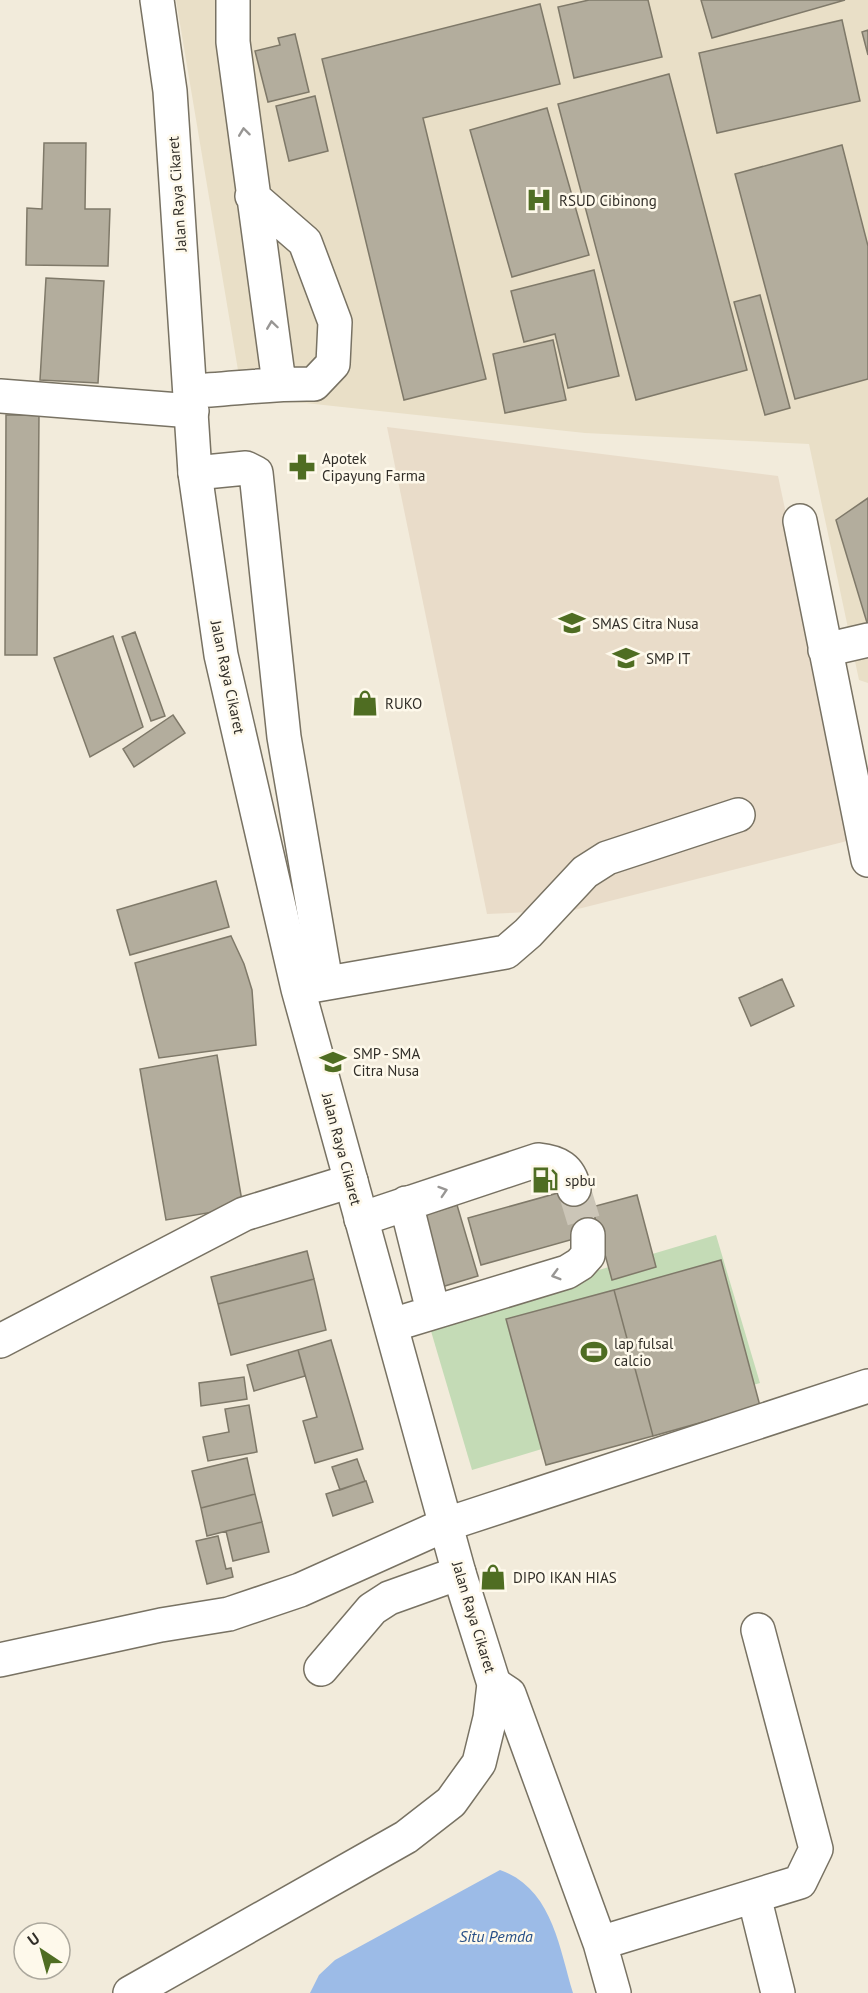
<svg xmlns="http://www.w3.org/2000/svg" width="868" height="1993" viewBox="0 0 868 1993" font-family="'PT Sans',sans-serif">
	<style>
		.built { fill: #e9dfc7 }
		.education { fill: #e9dcc9 }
		.green { fill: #c4dbb6 }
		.water { fill: #9cbbe7 }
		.building { fill: #b3ad9d; stroke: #7f7969; stroke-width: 1.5 }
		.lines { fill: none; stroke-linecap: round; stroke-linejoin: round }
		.minor-tunnel { stroke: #cbc5b7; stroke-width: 33; stroke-dasharray: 33 16; stroke-linecap: butt }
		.minor-casing { stroke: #787263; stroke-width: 36 }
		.major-casing { stroke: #787263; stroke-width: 36 }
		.minor { stroke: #fff; stroke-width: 33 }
		.major { stroke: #fff; stroke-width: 33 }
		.oneway { stroke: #989694 }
		.labels { text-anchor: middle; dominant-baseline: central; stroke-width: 5; stroke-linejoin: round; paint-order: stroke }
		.street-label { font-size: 15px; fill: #312e28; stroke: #fef9eb }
		.poi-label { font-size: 15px; fill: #312e28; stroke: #fef9eb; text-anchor: start }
		.water-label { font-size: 16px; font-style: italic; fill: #274f86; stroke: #fef9eb }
	</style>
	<rect width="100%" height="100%" fill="#f2ebdb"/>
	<path class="built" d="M176 0H868V683L859 680 809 444 585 433 305 403 243 400Z"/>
	<path class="education" d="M387 427 778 476 855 839 574 910 487 914Z"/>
	<path class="green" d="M716 1235 760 1383 472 1470 428 1321Z"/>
	<path class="water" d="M500 1870C552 1888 559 1947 573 1993H310L319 1975 335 1960Z"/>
	<path class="building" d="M589 0H648L662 57 574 78 558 7Z
		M701 0H845L712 38Z
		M540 4 560 84 423 118 486 379 404 400 322 59Z
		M842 20 860 101 717 133 699 53Z
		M868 30V55L862 32Z
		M295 34 309 92 268 102 255 51 280 45 278 38Z
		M669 74 747 370 636 400 558 104Z
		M315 96 328 151 289 161 276 106Z
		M547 108 589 255 512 277 470 130Z
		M44 143H86L85 209H110L108 266 26 265 27 208 42 209Z
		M842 145 868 246V379L795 399 735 174Z
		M594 270 619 376 568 388 555 334 524 342 511 291Z
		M46 278 104 281 98 383 40 380Z
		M760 295 790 408 765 415 734 302Z
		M553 340 566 400 505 413 493 354Z
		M6 415H39L37 655H5Z
		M868 498V626L836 520Z
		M135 632 165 716 151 721 122 637Z
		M113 636 143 727 90 757 54 658Z
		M173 715 185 733 134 767 123 749Z
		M216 881 229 927 130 955 117 910Z
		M231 936 244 964 252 990 256 1045 159 1058 135 963Z
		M782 979 794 1006 751 1026 739 998Z
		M217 1055 243 1207 166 1220 140 1069Z
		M583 1186 595 1233 481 1265 468 1218Z
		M637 1195 656 1267 612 1280 592 1207Z
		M457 1205 478 1276 435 1289 415 1218Z
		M307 1251 314 1279 218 1304 211 1277Z
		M721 1260 760 1406 653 1436 614 1290Z
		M314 1279 326 1330 231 1355 218 1304Z
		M614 1290 653 1436 546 1465 506 1319Z
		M331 1340 363 1449 315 1463 303 1421 317 1417 298 1350Z
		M298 1350 305 1376 254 1391 247 1365Z
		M244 1377 247 1399 201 1406 199 1383Z
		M249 1405 257 1452 208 1461 203 1437 229 1432 225 1409Z
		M247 1458 255 1494 201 1508 192 1471Z
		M357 1459 365 1481 340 1490 332 1467Z
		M366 1481 373 1502 333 1516 326 1494Z
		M255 1494 262 1522 207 1536 201 1508Z
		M262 1522 269 1552 233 1561 226 1531Z
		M218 1536 226 1569 231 1568 233 1577 207 1584 196 1541Z"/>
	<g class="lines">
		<path class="minor-tunnel" d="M574 1189 588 1235"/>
		<g class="minor-casing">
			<path id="minor" d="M233 0V42L279 383
				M191 391C233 389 273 383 314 384L333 364 335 322 305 242 252 196
				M0 396 192 411
				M195 473 246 468 256 473 284 737 326 982
				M800 521 868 860
				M825 650 868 640
				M305 987 506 952 528 933 585 872 607 858 738 815
				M406 1203 433 1311
				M361 1219 538 1160C558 1162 570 1168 574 1189
				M392 1325 567 1272 580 1264 588 1255V1235
				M0 1341 244 1214 351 1181
				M0 1660 161 1625 229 1614 300 1590 447 1524 868 1386
				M321 1669 372 1609 389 1598 459 1573
				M494 1684 509 1694 600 1943 614 1993
				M754 1896 778 1993
				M600 1943 800 1882 816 1849 758 1630"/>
		</g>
		<g class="major-casing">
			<path id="major" d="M130 1993 406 1837 451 1802 479 1763 490 1718 494 1684 459 1573 298 989 221 655 195 473 170 91 157 0"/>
		</g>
		<use href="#minor" class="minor"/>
		<use href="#major" class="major"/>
	</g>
	<defs><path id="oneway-chevron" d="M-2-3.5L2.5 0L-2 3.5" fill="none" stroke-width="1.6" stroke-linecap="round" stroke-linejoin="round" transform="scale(1.5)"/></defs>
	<g class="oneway">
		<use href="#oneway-chevron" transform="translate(244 132) rotate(-97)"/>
		<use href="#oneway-chevron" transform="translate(272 325) rotate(-98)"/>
		<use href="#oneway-chevron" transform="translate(443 1191) rotate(-18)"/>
		<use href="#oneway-chevron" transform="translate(556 1275) rotate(164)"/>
	</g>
	<defs>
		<g id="hospital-bare" transform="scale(2.07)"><path d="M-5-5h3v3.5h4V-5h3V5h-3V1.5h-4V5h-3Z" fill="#4f6d22" stroke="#fef9eb" stroke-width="2.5" paint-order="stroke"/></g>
		<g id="pharmacy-bare" transform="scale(2.07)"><path d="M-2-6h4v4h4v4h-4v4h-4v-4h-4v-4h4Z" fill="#4f6d22" stroke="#fef9eb" stroke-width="2.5" paint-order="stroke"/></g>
		<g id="school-bare" transform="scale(2.07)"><path d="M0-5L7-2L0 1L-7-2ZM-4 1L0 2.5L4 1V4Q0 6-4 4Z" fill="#4f6d22" stroke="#fef9eb" stroke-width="2.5" paint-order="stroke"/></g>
		<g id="shop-bare" transform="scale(2.07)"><path d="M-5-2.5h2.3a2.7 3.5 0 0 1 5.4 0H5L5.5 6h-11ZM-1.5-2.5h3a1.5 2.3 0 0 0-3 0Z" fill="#4f6d22" stroke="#fef9eb" stroke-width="2.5" paint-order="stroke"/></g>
		<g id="fuel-bare" transform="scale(2.07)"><path d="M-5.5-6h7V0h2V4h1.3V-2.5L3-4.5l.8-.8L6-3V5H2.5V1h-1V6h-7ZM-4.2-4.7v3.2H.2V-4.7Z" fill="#4f6d22" stroke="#fef9eb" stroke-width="2.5" paint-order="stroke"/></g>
		<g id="stadium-bare" transform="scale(2.07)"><path d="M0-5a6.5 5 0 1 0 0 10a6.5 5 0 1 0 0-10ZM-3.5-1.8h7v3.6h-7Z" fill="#4f6d22" stroke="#fef9eb" stroke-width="2.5" paint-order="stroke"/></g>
	</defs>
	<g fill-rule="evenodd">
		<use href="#hospital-bare" x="539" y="200"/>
		<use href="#pharmacy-bare" x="302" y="467"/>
		<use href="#school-bare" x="572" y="623"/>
		<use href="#school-bare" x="626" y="658"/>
		<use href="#shop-bare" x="365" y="703"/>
		<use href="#school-bare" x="333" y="1062"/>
		<use href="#fuel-bare" x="545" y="1180"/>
		<use href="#stadium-bare" x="594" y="1352"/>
		<use href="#shop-bare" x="493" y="1577"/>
	</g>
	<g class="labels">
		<g class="street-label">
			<text transform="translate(177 194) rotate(-94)">Jalan Raya Cikaret</text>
			<text transform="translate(228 677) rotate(78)">Jalan Raya Cikaret</text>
			<text transform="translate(342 1149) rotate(75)">Jalan Raya Cikaret</text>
			<text transform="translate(474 1617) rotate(73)">Jalan Raya Cikaret</text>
		</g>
		<g class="poi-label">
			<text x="559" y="200">RSUD Cibinong</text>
			<text x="322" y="458">Apotek<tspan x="322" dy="17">Cipayung Farma</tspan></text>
			<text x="592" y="623">SMAS Citra Nusa</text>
			<text x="646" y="658">SMP IT</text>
			<text x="385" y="703">RUKO</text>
			<text x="353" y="1053">SMP - SMA<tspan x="353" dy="17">Citra Nusa</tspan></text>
			<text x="565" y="1180">spbu</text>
			<text x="614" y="1343">lap fulsal<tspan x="614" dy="17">calcio</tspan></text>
			<text x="513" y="1577">DIPO IKAN HIAS</text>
		</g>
		<g class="water-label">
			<text x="496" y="1936">Situ Pemda</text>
		</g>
	</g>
	<g transform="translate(42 1951) rotate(324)"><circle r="28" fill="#fef9eb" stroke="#aca89d" stroke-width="1.5"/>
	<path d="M0-4.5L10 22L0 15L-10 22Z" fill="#4f6d22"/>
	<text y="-9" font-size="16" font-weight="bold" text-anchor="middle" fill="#312e28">U</text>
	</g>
</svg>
